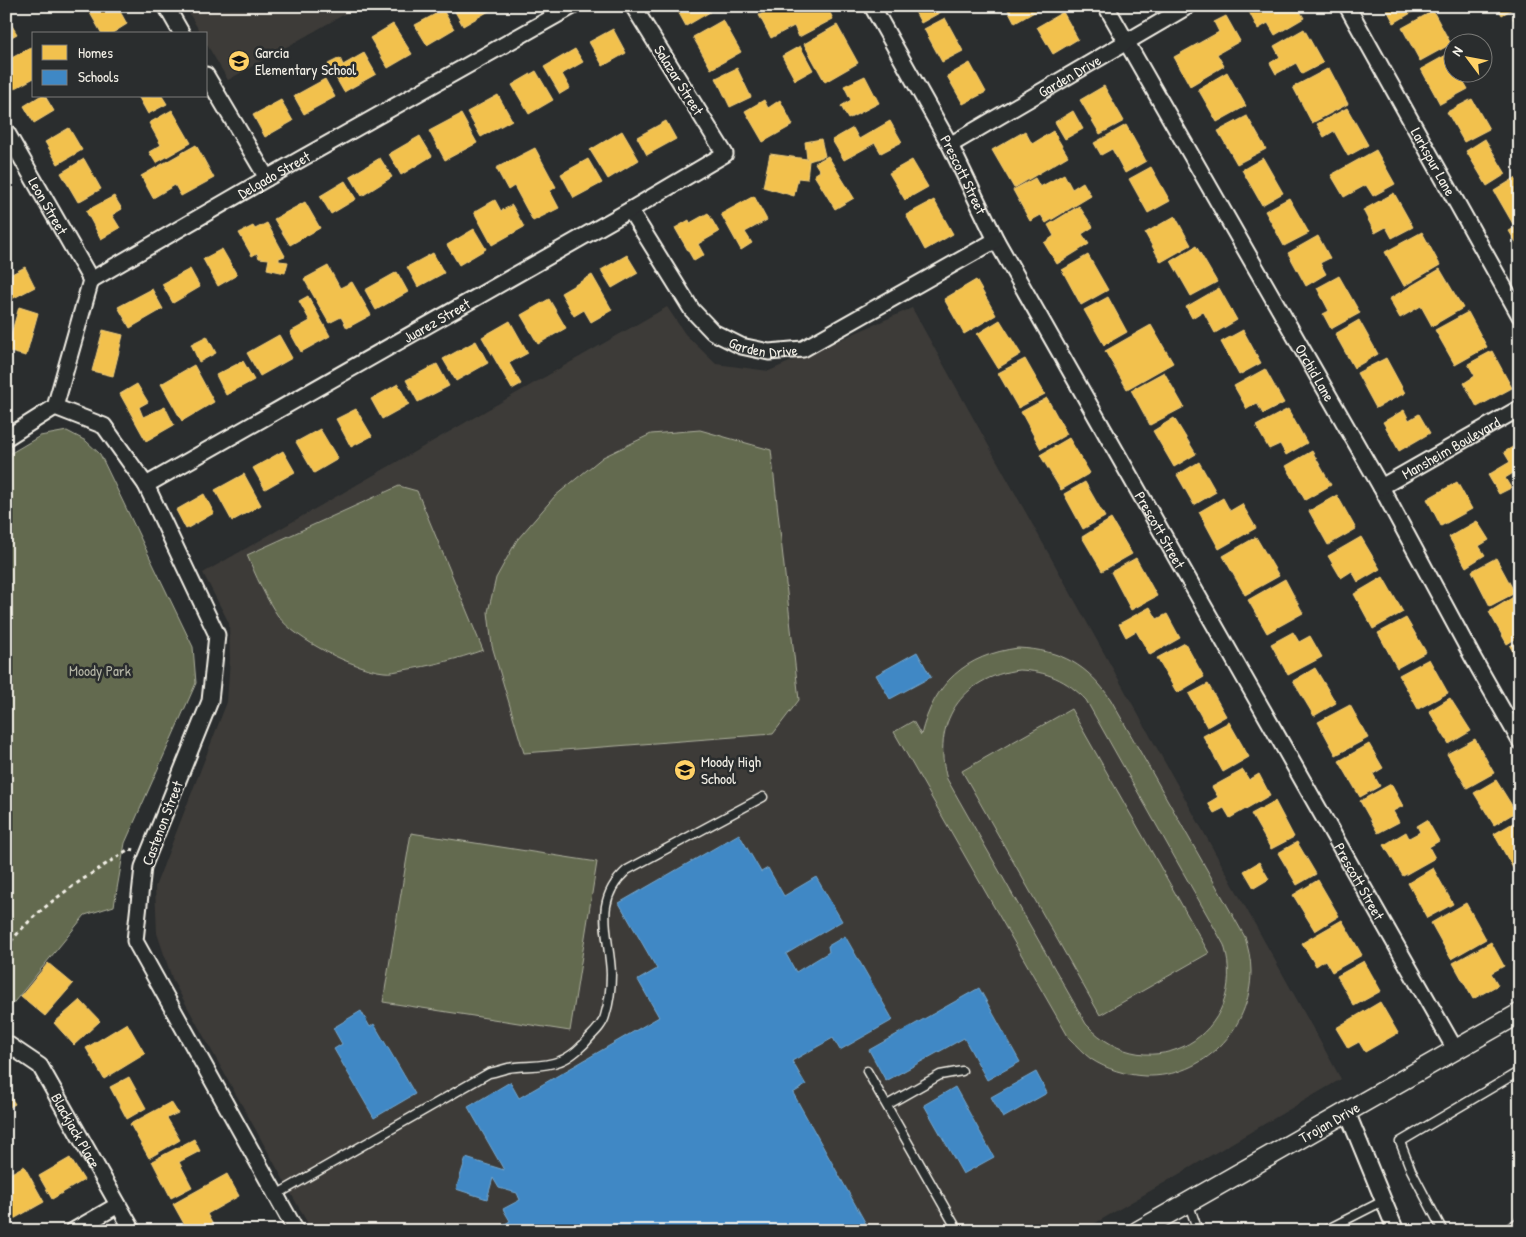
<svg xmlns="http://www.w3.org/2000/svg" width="1526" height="1237" viewBox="0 0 1526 1237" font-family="'Patrick Hand',sans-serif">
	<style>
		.built { fill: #3d3b38 }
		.green { fill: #636a50; stroke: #acae9c; fill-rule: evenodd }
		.homes { fill: #f2c14e; stroke: #f3cf7c }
		.schools { fill: #3f88c5; stroke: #75a8d0 }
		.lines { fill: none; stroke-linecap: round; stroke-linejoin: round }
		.service-casing { stroke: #f4f1e8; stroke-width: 11 }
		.minor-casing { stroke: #f4f1e8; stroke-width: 19 }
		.tertiary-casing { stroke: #f4f1e8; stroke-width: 22 }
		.path { stroke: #f4f1e8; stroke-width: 3; stroke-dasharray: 4 4; stroke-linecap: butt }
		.service { stroke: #2a2d2e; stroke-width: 8 }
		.minor { stroke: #2a2d2e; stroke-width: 15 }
		.tertiary { stroke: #2a2d2e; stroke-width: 19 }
		.labels { text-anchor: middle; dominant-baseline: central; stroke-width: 5; stroke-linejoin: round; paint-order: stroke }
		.poi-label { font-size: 15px; fill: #f4f1e8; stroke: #2a2d2e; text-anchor: start }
		.street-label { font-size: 15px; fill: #f4f1e8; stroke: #2a2d2e }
		.park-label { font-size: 15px; fill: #b3b4a4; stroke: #2a2d2e }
	</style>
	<rect width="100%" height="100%" fill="#2a2d2e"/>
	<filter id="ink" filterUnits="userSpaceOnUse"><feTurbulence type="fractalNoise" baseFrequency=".02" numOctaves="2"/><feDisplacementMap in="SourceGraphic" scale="10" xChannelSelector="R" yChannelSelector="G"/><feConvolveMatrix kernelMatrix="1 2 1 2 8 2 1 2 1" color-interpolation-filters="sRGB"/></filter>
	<g filter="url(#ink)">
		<path class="built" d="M185 6H359L228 80 206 43V34H201Z
			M667 307 685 334 716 364 769 371 912 308 1341 1079 1082 1231H312L173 981 157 933 155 887 227 702 230 659 229 623 203 573Z"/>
		<path class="green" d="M700 430 771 450 799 700 773 734 524 753 492 646 488 612 496 578 517 540 555 496 603 457 651 434Z
			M67 431 86 441 100 454 193 647 196 683 125 843 114 906 85 915 6 1012V456L40 436Z
			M399 486 417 491 483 650C457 659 431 666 403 670 397 671 390 673 384 672 354 669 296 640 278 616 265 597 256 576 247 555Z
			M1018 648C1061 650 1088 665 1111 700L1245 937C1248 948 1251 959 1251 971 1251 1029 1204 1078 1145 1076 1126 1075 1106 1069 1091 1059 1083 1053 1076 1045 1069 1038L894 732 913 721 921 735C934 683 965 655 1018 648ZM1019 670C1046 671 1067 680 1086 700L1224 945C1251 1034 1149 1093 1086 1024L947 779C931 724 961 677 1019 670Z
			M1071 709 1209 953 1100 1015 962 771Z
			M411 833 597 862 570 1031 383 1002Z"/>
		<path class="homes" d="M86 6H117L127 24 111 34H102Z
			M452 6H495L496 7 463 26Z
			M675 6H707L710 12 686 26Z
			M776 6H827L833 19 799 37 794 26 771 38 759 15Z
			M912 6H938L941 12 921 23Z
			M1006 6H1045L1015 23Z
			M1246 6H1297L1304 18 1275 35 1268 23 1258 29Z
			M1385 6H1423L1394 23Z
			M1497 6H1517L1502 15Z
			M443 10 454 29 427 45 415 25Z
			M1433 11 1451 44 1420 61 1402 28Z
			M1063 12 1078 39 1053 54 1037 27Z
			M1520 14V30L1513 18Z
			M6 16 17 34 6 40Z
			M1226 16 1240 41 1217 54 1224 66 1190 86 1174 57 1219 32 1214 22Z
			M945 18 963 51 942 62 924 29Z
			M723 20 741 52 711 69 693 37Z
			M393 24 412 54 388 68 370 38Z
			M837 25 858 63 825 82 804 44Z
			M613 29 626 53 603 66 589 42Z
			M1304 29 1323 63 1302 74 1296 63 1276 74 1270 63 1280 57 1274 46Z
			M800 46 813 70 795 80 782 56Z
			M32 47 34 49V78L14 89 6 75V61Z
			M575 49 583 62 562 74 570 88 560 94 544 67Z
			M364 53 376 74 344 92 328 64 340 58 343 65Z
			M1448 54 1454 64V72H1458L1468 89 1440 104 1421 69Z
			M970 63 986 92 963 104 947 76Z
			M737 68 751 97 730 107 716 78Z
			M1329 68 1348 104 1312 123 1293 87Z
			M536 71 553 100 529 114 512 85Z
			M1227 72 1246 106 1217 122 1198 89Z
			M865 76 879 103 848 119 841 106 851 100 844 86Z
			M325 79 335 97 304 114 294 96Z
			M1104 86 1124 121 1100 134 1080 100Z
			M498 95 512 120 481 137 467 112Z
			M40 96H45L54 111 34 123 24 106Z
			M138 96H162L167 104 148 114Z
			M1472 99 1489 129 1464 142 1447 112Z
			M281 100 293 121 265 137 253 115Z
			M764 100 768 108 780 100 793 125 763 142 745 111Z
			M1347 108 1368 145 1348 156 1334 131 1324 137 1317 124Z
			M172 110 191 143 156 163 149 152 161 145 149 123Z
			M1073 111 1083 129 1065 139 1055 122Z
			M461 114 477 143 445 160 429 131Z
			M1247 116 1266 149 1237 164 1218 131Z
			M666 121 676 139 647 155 637 137Z
			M890 121 902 142 881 153 875 143 844 160 832 140 853 128 859 139Z
			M1126 125 1146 161 1125 173 1112 149 1101 155 1094 143Z
			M69 128 82 150 58 164 45 142Z
			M622 131 639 160 608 179 590 150Z
			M1025 131 1032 144 1053 131 1068 156 1014 188 992 150Z
			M420 136 432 156 401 175 389 154Z
			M821 139 825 156 809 161 807 179 798 178 794 196 763 187 770 154 807 159 805 142Z
			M1485 139 1506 174 1487 186 1466 151Z
			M196 145 214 178 181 196 175 185 153 198 141 176Z
			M535 148 556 187 550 191 559 208 533 221 514 186 508 190 496 168Z
			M1376 150 1395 184 1373 196 1366 185 1344 197 1331 175Z
			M828 156 854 198 835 209 814 175 820 171 815 163Z
			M380 158 392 177 362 196 350 176Z
			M1263 158 1283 193 1262 205 1242 170Z
			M84 159 101 189 78 202 61 173Z
			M588 159 602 183 574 198 561 174Z
			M912 160 928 187 905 200 889 173Z
			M1151 167 1170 201 1148 213 1129 179Z
			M1064 174 1072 189 1083 182 1091 196 1046 223 1041 215 1030 221 1013 190 1035 178 1040 187Z
			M1515 178 1520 186V220L1513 224 1494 191Z
			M345 181 356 199 331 214 320 196Z
			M1394 193 1413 227 1392 238 1386 227 1375 233 1363 210Z
			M114 196 122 209 112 215 120 228 101 239 86 211Z
			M754 196 767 220 745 232 752 243 741 250 721 214Z
			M1289 198 1309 233 1284 246 1265 211Z
			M495 200 501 211 512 205 524 227 492 245 474 212Z
			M934 200 953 234 925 250 906 215Z
			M305 202 320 228 290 245 274 219Z
			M1079 206 1093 227 1082 234 1089 244 1057 264 1044 243 1054 236 1048 225Z
			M708 213 719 232 698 244 704 255 694 261 675 228 689 220 690 223Z
			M1175 216 1191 245 1161 262 1145 233Z
			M267 223 285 256 279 258V261L288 262 285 273 267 269 269 259 259 258 257 253 252 256 239 233 253 226 255 229Z
			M1520 225V249L1509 231Z
			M474 229 486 249 459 265 447 245Z
			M1422 232 1440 265 1404 286 1385 252Z
			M1318 236 1330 258 1320 263 1326 274 1306 286 1288 253Z
			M1196 246 1217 282 1191 296 1171 261Z
			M222 249 237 275 218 286 203 259Z
			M433 253 444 273 418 287 407 267Z
			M627 255 638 273 612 288 601 270Z
			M1088 255 1108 290 1081 305 1062 270Z
			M328 266 340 288 352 282 371 315 347 328 341 317 329 323 304 279Z
			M25 267 35 287 6 302V277Z
			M190 269 200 287 173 303 162 284Z
			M1440 269 1463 308 1432 326 1421 306 1400 318 1389 299Z
			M397 272 408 292 376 310 365 290Z
			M592 275 612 310 591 322 584 310 574 316 561 293Z
			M1339 276 1360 313 1331 329 1323 314 1329 311 1317 288Z
			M976 280 996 315 964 334 944 299Z
			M1219 288 1237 320 1215 333 1203 311 1192 318 1186 307Z
			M152 289 163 309 130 328 118 307Z
			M308 296 330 336 301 352 290 332 310 321 299 301Z
			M1108 297 1127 332 1104 345 1084 310Z
			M549 299 566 328 538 344 521 315Z
			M19 307 38 313 26 356 6 351Z
			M1468 312 1487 347 1455 365 1435 330Z
			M1000 320 1021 354 998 368 977 334Z
			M1359 320 1378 354 1354 368 1335 334Z
			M510 321 528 353 509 363 521 384 512 389 482 337Z
			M1151 325 1173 363 1127 389 1105 351Z
			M103 330 123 335 113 376 92 371Z
			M1243 330 1261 363 1239 375 1221 342Z
			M279 335 292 358 260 376 247 353Z
			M207 336 216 353 199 362 191 344Z
			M476 341 488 363 456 381 443 359Z
			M1492 351 1512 388 1477 407 1464 383 1475 376 1468 364Z
			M1386 358 1405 393 1376 408 1357 373Z
			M1025 359 1045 394 1018 408 998 373Z
			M243 361 254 380 226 395 216 375Z
			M437 364 449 386 418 402 406 380Z
			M194 365 214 402 182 421 161 384Z
			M1265 369 1284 403 1263 414 1257 403 1247 409 1234 386Z
			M1164 372 1184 407 1150 425 1131 390Z
			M137 384 148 402 139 407 143 417 165 407 174 425 146 441 120 394Z
			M398 384 409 404 382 419 371 399Z
			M1047 398 1067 434 1041 449 1021 412Z
			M356 409 372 436 351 447 336 419Z
			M1288 409 1307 443 1286 455 1280 444 1269 449 1256 426Z
			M1404 410 1409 420 1419 414 1430 433 1399 451 1383 422Z
			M1174 418 1196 454 1174 467 1153 431Z
			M320 429 338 459 314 473 296 442Z
			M1069 438 1090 473 1061 490 1040 455Z
			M1520 443V469L1505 478 1511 488 1499 494 1488 475 1510 462 1504 452Z
			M283 451 295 472 265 489 253 468Z
			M1312 451 1331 485 1305 500 1286 466Z
			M1199 462 1216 492 1194 505 1177 475Z
			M244 474 261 505 232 521 215 490Z
			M1085 482 1105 517 1083 529 1064 494Z
			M1457 482 1472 509 1441 526 1427 499Z
			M204 494 214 513 186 529 176 510Z
			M1337 495 1356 529 1328 545 1309 511Z
			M1223 498 1230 511 1242 504 1256 528 1219 549 1199 512Z
			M1111 519 1132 554 1102 571 1082 537Z
			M1477 521 1489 540 1479 546 1485 555 1466 567 1449 537Z
			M1256 537 1279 576 1245 595 1223 556Z
			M1361 537 1380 569 1358 582 1352 571 1341 578 1328 556Z
			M1136 558 1157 596 1131 610 1111 572Z
			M1496 558 1515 593 1490 606 1472 571Z
			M1383 577 1403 612 1373 629 1354 594Z
			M1285 579 1303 613 1267 633 1248 600Z
			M1515 596 1520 604V636L1507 644 1489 612Z
			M1150 607 1157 619 1167 614 1180 638 1150 655 1136 631 1126 637 1119 624Z
			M1406 618 1426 652 1397 668 1378 633Z
			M1293 632 1299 642 1310 636 1322 657 1288 675 1271 644Z
			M1520 640V664L1510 646Z
			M1185 643 1204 677 1177 693 1157 658Z
			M1429 659 1448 693 1418 709 1399 675Z
			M1315 668 1336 703 1314 716 1293 681Z
			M1208 684 1226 716 1207 727 1189 694Z
			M1450 698 1471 731 1449 744 1429 711Z
			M1350 705 1368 738 1336 755 1318 722Z
			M1229 722 1249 757 1223 772 1203 736Z
			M1475 739 1494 773 1467 788 1447 754Z
			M1369 744 1383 768 1373 774 1380 786 1360 797 1339 761Z
			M1243 770 1249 780 1259 774 1270 795 1230 818 1224 808 1214 813 1208 803 1218 797 1212 787Z
			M1496 780 1516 812 1494 825 1474 793Z
			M1391 784 1403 806 1393 811 1399 822 1378 833 1360 801Z
			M1275 801 1294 837 1271 849 1251 814Z
			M1520 819V865L1513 868 1494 834Z
			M1427 820 1439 841 1429 847 1435 858 1403 876 1384 845 1406 832 1409 838 1420 832 1417 826Z
			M1297 842 1316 874 1297 885 1278 853Z
			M1259 862 1269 879 1254 888 1244 871Z
			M1433 868 1453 904 1427 918 1408 883Z
			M1318 880 1339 916 1315 931 1293 895Z
			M1466 903 1486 939 1451 959 1431 923Z
			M1342 920 1362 955 1332 972 1325 960 1316 966 1302 943Z
			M1491 942 1504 966 1491 973 1498 985 1473 999 1453 963Z
			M1364 961 1381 991 1354 1006 1337 976Z
			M48 963 73 984 45 1016 21 996Z
			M80 1000 100 1021 74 1045 54 1023Z
			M1380 1002 1398 1033 1365 1052 1359 1042 1348 1048 1336 1028Z
			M127 1023 145 1054 104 1079 86 1048Z
			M129 1077 146 1108 127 1119 110 1087Z
			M6 1090 15 1104 6 1109Z
			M171 1102 178 1113 167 1118 180 1140 149 1158 130 1124Z
			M194 1139 200 1151 179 1162 192 1187 171 1198 152 1161Z
			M70 1158 84 1180 52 1199 39 1176Z
			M24 1166 44 1202 10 1221 6 1213V1192L8 1190 6 1187V1176Z
			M227 1174 239 1196 207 1214 213 1225 203 1231H188L173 1204Z"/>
		<path class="schools" d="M917 652 931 677 890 699 876 675Z
			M739 834 761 872 768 868 784 896 816 877 842 921 786 954 796 972 829 952 828 946 845 936 893 1020 840 1050 833 1038 792 1061 806 1085 793 1093 870 1231H493L510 1221 503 1209 520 1200 517 1193 499 1188 493 1178 487 1199 456 1189 466 1158 504 1170 468 1107 510 1082 519 1098 659 1017 638 980 657 969 619 903Z
			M979 988 1020 1062 987 1080 964 1038 886 1081 869 1050Z
			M361 1011 370 1027 374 1024 415 1094 374 1118 334 1049 342 1044 333 1028Z
			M1036 1072 1047 1093 1003 1118 991 1097Z
			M955 1087 994 1157 963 1174 924 1105Z"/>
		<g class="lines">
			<g class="service-casing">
				<path id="service" d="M867 1071 958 1231
					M887 1105 940 1075 962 1071
					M276 1195 489 1073C495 1072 501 1070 508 1068 525 1065 543 1068 560 1061 571 1057 583 1046 590 1037 596 1031 603 1024 605 1016 609 1003 611 988 611 974 610 935 591 902 627 870L763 797
					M1188 1202 1198 1231
					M1324 1231 1383 1201
					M1443 1231 1411 1170 1400 1142 1520 1071
					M1505 1231 1520 1221"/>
			</g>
			<g class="minor-casing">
				<g id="minor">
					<path d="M166 6 182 34"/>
					<path id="s1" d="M872 6 950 145 996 240 1455 1049"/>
					<path id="s2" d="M1106 6 1381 487 1472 656 1520 741"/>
					<path id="s3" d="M1347 6 1520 316"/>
					<path d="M206 75 267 178"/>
					<path id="s4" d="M6 131 91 280"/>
					<path id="s5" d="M950 145 1188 6"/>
					<path id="s6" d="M630 210 692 310 713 332 741 346 769 352 803 349 996 240"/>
					<path d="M55 407 104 426 146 485 217 635 210 701 143 867 135 941 296 1231"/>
					<path id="s7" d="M6 438 55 407 91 280 267 178 573 6"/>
					<path id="s8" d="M146 485 630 210 725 154 633 6"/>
					<path id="s9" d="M1381 487 1520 408"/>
					<path id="s10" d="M6 1043 40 1066 133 1231"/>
					<path d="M1347 1112 1396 1231"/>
					<path d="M73 1231 118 1205"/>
				</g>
			</g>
			<g class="tertiary-casing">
				<g id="tertiary">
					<path id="s11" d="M1138 1231 1520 1013"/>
				</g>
			</g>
			<path class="path" d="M6 948C37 905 86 878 129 849L135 850"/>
			<use href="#service" class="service"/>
			<use href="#minor" class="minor"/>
			<use href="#tertiary" class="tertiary"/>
		</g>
	</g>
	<defs>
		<g id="school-disc" transform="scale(1.125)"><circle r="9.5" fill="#ffd166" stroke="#2a2d2e"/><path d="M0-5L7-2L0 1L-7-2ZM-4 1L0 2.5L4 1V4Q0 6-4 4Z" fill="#111"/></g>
	</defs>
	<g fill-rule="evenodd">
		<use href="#school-disc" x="239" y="61"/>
		<use href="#school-disc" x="685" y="770"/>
	</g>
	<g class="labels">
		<g class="poi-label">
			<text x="255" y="52">Garcia<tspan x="255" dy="17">Elementary School</tspan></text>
			<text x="701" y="761">Moody High<tspan x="701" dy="17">School</tspan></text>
		</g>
		<g class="street-label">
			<text stroke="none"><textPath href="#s5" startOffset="138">Garden Drive</textPath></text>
			<text transform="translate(679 80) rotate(58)">Salazar Street</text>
			<text stroke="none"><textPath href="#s3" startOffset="178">Larkspur Lane</textPath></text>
			<text stroke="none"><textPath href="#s7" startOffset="401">Delgado Street</textPath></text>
			<text stroke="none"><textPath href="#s1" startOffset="192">Prescott Street</textPath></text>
			<text stroke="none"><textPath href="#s4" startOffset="86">Leon Street</textPath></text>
			<text stroke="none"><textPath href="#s8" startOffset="334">Juarez Street</textPath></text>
			<text stroke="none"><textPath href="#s6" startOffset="202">Garden Drive</textPath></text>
			<text stroke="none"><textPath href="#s2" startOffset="422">Orchid Lane</textPath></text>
			<text stroke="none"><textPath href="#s9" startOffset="80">Mansheim Boulevard</textPath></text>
			<text stroke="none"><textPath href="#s1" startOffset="598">Prescott Street</textPath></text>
			<text transform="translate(162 823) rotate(-69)">Castenon Street</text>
			<text stroke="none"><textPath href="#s1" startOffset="1002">Prescott Street</textPath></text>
			<text stroke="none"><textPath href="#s11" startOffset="220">Trojan Drive</textPath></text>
			<text stroke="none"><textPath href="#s10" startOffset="115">Blackjack Place</textPath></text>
		</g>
		<g class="park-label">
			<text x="100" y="670">Moody Park</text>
		</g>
	</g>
	<rect width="1526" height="1237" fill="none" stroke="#2a2d2e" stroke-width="25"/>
	<rect x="12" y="12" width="1501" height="1212" fill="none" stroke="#f4f1e8" stroke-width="2" filter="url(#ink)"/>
	<rect x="32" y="32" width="175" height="65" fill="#2a2d2e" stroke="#7b7b78"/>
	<rect x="42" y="45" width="25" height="15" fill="#f2c14e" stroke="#7b7b78"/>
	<text x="78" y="58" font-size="15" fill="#f4f1e8">Homes</text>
	<rect x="42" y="70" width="25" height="15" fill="#3f88c5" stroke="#7b7b78"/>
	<text x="78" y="82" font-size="15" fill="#f4f1e8">Schools</text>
	<g transform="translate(1468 58) rotate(302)"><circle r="24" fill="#2a2d2e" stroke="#7b7b78"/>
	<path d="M0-4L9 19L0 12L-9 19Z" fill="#ffd166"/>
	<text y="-8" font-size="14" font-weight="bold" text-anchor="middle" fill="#f4f1e8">N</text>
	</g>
</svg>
